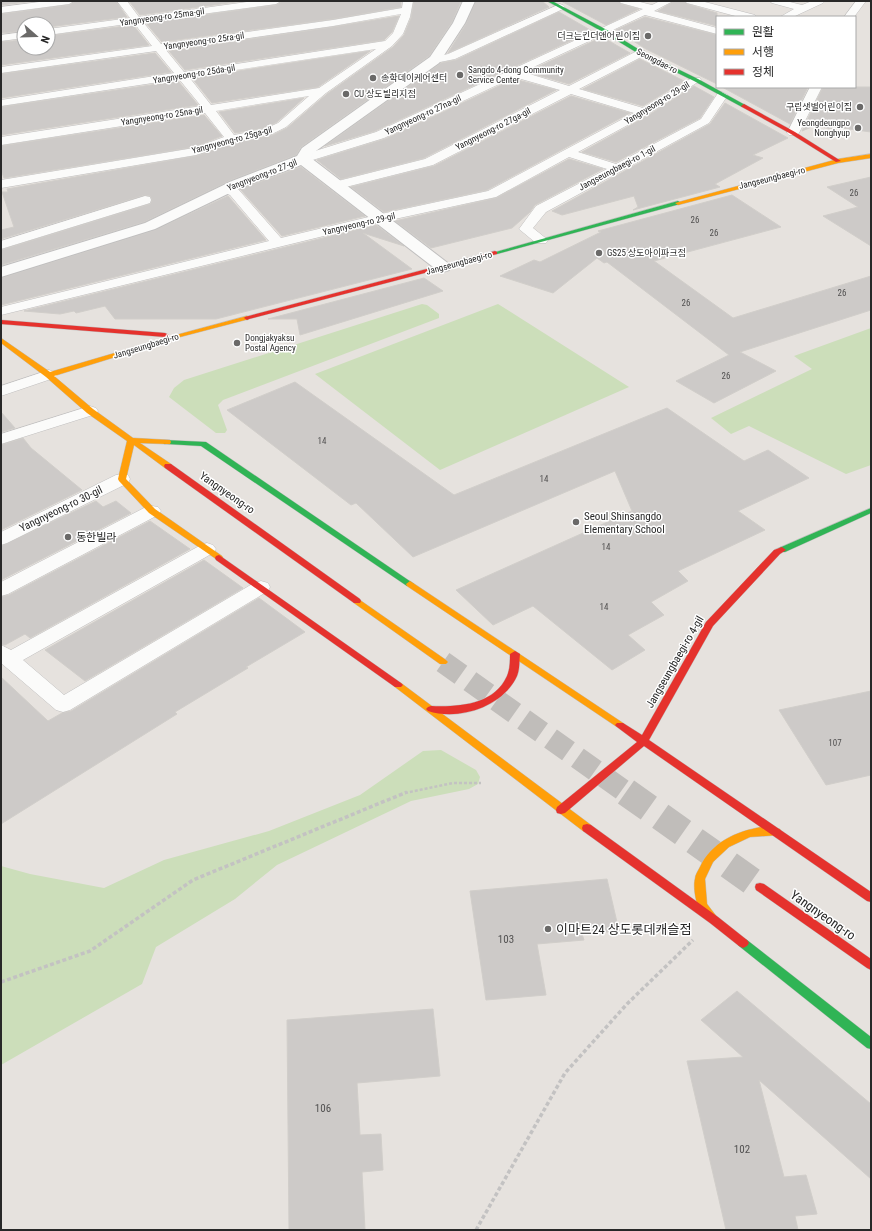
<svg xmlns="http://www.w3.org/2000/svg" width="872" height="1231" viewBox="0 0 872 1231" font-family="'Roboto Condensed','Noto Sans KR',sans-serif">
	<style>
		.green { fill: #ccdeba }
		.building { fill: #cdcac8; stroke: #d1ceca }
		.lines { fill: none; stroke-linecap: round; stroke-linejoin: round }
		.secondary-tunnel-far1 { stroke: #c0bdba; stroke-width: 22; stroke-dasharray: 22 11; stroke-linecap: butt }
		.secondary-tunnel { stroke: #c0bdba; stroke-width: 28; stroke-dasharray: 28 14; stroke-linecap: butt }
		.lane-casing { stroke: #c0bfbf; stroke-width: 1 }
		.street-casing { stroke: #c0bfbf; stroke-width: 2 }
		.fast-casing { stroke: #c0bfbf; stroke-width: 1 }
		.slow-casing { stroke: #c0bfbf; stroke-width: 1 }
		.jam-casing { stroke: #c0bfbf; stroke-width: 1 }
		.path-far1 { stroke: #c3c2c2; stroke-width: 2.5; stroke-dasharray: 3 2; stroke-linecap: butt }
		.path { stroke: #c3c2c2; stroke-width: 3.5; stroke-dasharray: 4 2.5; stroke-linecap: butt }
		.lane { fill: #fbfbfa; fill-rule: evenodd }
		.street { fill: #fbfbfa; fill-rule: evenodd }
		.fast { fill: #30b455; fill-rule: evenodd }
		.slow { fill: #ff9f0a; fill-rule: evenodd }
		.jam { fill: #e5322d; fill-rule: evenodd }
		.poi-dot { fill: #6a6968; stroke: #fff; stroke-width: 1.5 }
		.labels { text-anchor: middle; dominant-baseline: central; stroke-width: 3; stroke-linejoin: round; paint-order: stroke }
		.far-street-label { font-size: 9px; fill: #282828; stroke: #fff }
		.far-poi-label { font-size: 9px; fill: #282828; stroke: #fff; text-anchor: start }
		.number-label { font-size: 9px; fill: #525151 }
		.street-label { font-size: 11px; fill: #282828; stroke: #fff }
		.poi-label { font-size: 11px; fill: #282828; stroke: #fff; text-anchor: start }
		.near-number-label { font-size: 11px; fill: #525151 }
		.near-street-label { font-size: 13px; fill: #282828; stroke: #fff }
		.near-poi-label { font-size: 13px; fill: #282828; stroke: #fff; text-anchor: start }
	</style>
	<rect width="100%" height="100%" fill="#e6e2de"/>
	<path class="green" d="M422 304 427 305 439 314V318L223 400 218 405 227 430 225 433H216L169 397 174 388 184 380Z
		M498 304 629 387 440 470 315 374Z
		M871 328V465L846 474 749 426 731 434 711 418 812 369 794 356Z
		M441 750 476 770 480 777 478 784 469 789 411 801 277 865 235 899 156 947 142 984 1 1065V866L30 874 104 888 164 860 269 831 360 795 423 751Z"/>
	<path class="building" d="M1 1H35L1 5Z
		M75 1H116L127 17 48 27V24H24V31L1 33V14L69 5Z
		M129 1H243L140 15Z
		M282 1H401V7L333 19 162 42 146 23 276 5Z
		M414 1H461L452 22 429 56 301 147 296 155 231 180 144 222 1 265V250L150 204 152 200 150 196 145 195 1 239V230L14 227 2 192H8L7 189 196 156 234 143 273 135 287 128 327 94 393 47 404 35 411 18Z
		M476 1H542L549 7 448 53 466 24Z
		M561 1H618L621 4 639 9 606 25Z
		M674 1H684L687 4 717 13V26L658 11Z
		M559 12 592 31 375 131 325 146 441 63 456 60Z
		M399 16 392 32 384 40 185 70 169 51 333 27Z
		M645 17 717 35V84L646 49 616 30Z
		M133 25 149 45 1 65V42L24 40V48H48V36Z
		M602 37 630 53 569 84 527 72Z
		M370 51 318 87 212 103 192 78Z
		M155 53 171 72 1 98V74Z
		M640 59 684 81 643 106 583 89Z
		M514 79 556 90 424 158 341 179 317 160 385 139Z
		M178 81 198 105 1 135V107Z
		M694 86 714 97 700 118 616 162 582 152 649 115Z
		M722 87H808L790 124Z
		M823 87H871V132L834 127 833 129 814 126 802 131Z
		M571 96 630 113 487 190 384 212 351 187 434 166Z
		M304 98 277 122 265 128 235 133 219 112Z
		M725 103 788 138 753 155 763 158 715 184 720 187 633 210 638 207 634 196 562 215 552 211 710 124Z
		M204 115 222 136 194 147 4 178 1 170V146Z
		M569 159 603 169 535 205 530 212 512 228 431 248 395 221 496 198Z
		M301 167 365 216 282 236 240 189Z
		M871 177V246L823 216 858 207 827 187Z
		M732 195 781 227 654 261 733 318 871 276V310L740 352 776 371 714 403 676 381 729 355 607 262 604 263 597 258 553 293 500 276 534 260 540 262 601 232 598 231Z
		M228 196 266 240 1 305V278L155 230Z
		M376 225 404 246 363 233 412 269 216 319H115L105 306 76 313 74 311 60 314 24 311Z
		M424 278 443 291 300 335 297 319H268Z
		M295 382 454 495 667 408 744 461 768 450 809 478 738 511 765 530 678 571 688 581 651 602 664 615 628 635 645 650 612 670 533 606 493 625 456 590 632 511 615 471 413 557 356 503 351 505 227 410Z
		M1 412 15 428 1 432Z
		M23 438 31 448 82 490 1 530V445Z
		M96 501 103 507 116 501 131 513 1 580V546Z
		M150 521 190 549 30 638 25 634 5 645 1 644V597L9 595Z
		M204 560 243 588 85 681 45 650Z
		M259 598 305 632 246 667 248 668 175 712 177 714 1 824V677L48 721 62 713 71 711Z
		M871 691V775L826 785 779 710Z
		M607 879 619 931 582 934 584 940 537 944 546 995 486 1000 470 891Z
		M737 991 871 1104V1179L759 1080 784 1177 806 1175 817 1214 795 1216 798 1230H726L687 1061 743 1057 701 1020Z
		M433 1009 440 1076 357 1083 360 1135 381 1134 383 1170 362 1172 365 1230H289L287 1020Z"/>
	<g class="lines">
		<path class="secondary-tunnel-far1" d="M443 662 627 793"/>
		<path class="secondary-tunnel" d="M626 792 760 887"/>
		<g class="lane-casing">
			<path id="lane" d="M47 1H74L69 4 1 13V7Z
				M117 1H127L139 17 254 1H281L276 4 143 22 161 44 333 20 402 8 403 1H413L410 17 403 34 392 46 326 93 286 127 272 134 234 142 196 155 1 188V180L194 148 224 137 205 113 1 145V137L201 106 179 79 1 106V100L174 73 156 51 1 73V67L152 46 134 23 48 35V29L130 18ZM401 14 393 33 385 41 184 72 166 50 333 26ZM376 49 319 88 211 105 189 77ZM309 96 278 123 265 129 234 135 216 111Z
				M619 1H636L652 5 660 1H673L654 11 717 28V34L645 15 523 72 569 86 637 51H645L646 53 645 55 579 89 643 108 692 78H700L701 80 648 114 578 152 616 164 701 119 718 93 722 92 728 95 709 123 546 212 533 228 548 240 546 243H536L519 229 536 206 607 169 569 157 496 197 381 222 1 315V307L269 241 230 195 223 192 221 189 223 186 227 185 238 189 281 238 381 214 488 191 634 113 571 94 433 165 338 189 334 188 332 185 334 182 425 159 560 90 514 77 384 138 303 163 299 162 297 159 299 156 376 132 643 9 621 3Z
				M685 1H701L755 15 756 17H739L687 3Z
				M770 1H786L802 5 812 1H825L823 3 793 17H780L794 9 772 3Z
				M856 1H866L854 17H844Z
				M560 4 563 5 565 7 563 9 455 59 435 63 430 60 431 58 448 54Z
				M24 32V38L1 41V35Z
				M810 87H822L799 133 797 135H789L787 133Z
				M145 196 150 197 151 200 150 203 1 249V241Z
				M49 370 54 372 57 375 54 378 1 396V386Z
				M90 406 96 408 98 411 96 414 1 444V434Z
				M122 474 128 475 130 479 128 483 7 543 1 545V532L116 475Z
				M152 506 158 507 161 511 158 515 8 594 1 596V582L146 507Z
				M207 543 213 545 216 549 213 553 23 660 64 695 254 583 261 581 268 583 270 587 268 591 70 710 63 712 56 710 1 663V645L11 650 201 545Z"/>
		</g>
		<g class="street-casing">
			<path id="street" d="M463 1H475L465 23 439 63 313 153 311 158 449 264 451 267 449 270 443 272 437 270 301 165 242 187 155 229 1 277V267L145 223 232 181 297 156 302 148 430 57 453 23Z"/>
		</g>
		<g class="fast-casing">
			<path id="fast" d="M547 1H552L607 30 643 52 698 79 747 106 742 107 694 81 639 54 603 32Z
				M678 201 681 203 680 204 497 254 492 253Z
				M164 440 206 442 414 584 413 586H407L201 446 167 444H164L163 442Z
				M871 508V513L785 552H779L778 550 779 548Z
				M743 938 747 940 871 1037V1049L867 1048 739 946 737 943 739 940Z"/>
		</g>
		<g class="slow-casing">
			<path id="slow" d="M871 154V158L838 163 678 205 675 203 838 159Z
				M247 316 250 318 249 319 180 337 54 376 93 409 133 438 170 440 171 442 170 444H167L140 443 171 464 172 466 171 468H165L134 445 126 479 155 509 222 556 223 558 222 560 219 561 149 513 119 481 118 479 127 441 87 413 46 377 1 343V338L50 372 176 335Z
				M410 581 623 723 625 725 623 727H617L407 586 406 584Z
				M357 598 446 660 448 662 446 664H440L354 603 353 601 354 599Z
				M398 682 401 683 591 825 592 828 591 831 587 832 583 831 395 687 393 685Z
				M762 827 780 829 781 832 780 835 750 837 729 847 713 862 705 879 707 904 717 917 715 920C699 926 692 890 695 879 695 875 698 871 700 867 711 843 736 831 762 827Z"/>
		</g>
		<g class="jam-casing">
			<path id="jam" d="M744 104 795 132 841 161 836 162 791 134 742 107 741 106Z
				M495 251 497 252V254L249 319 247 320 244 318 245 317Z
				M1 320 165 333 169 335 165 337 1 324Z
				M165 464H171L360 599 361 601 360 603H354L165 468 164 466Z
				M782 547 786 550 780 554 713 626 649 740 871 892V902L867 901 644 746 565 813 561 814 557 813 556 810 557 807 637 742 617 727 615 725 617 723H623L642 735 706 622 774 550Z
				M219 555 401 683 403 685 401 687H395L216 560 215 558 216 556Z
				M515 651 520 654C519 661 520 669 517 676 503 707 459 721 428 711L426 709 428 707 431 706C459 707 494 705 507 676 510 669 510 661 510 654Z
				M587 824 591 825 718 917 747 940 749 943 747 946 743 948 739 946 710 923 583 831 582 828 583 825Z
				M760 883 764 884 871 959V970L867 968 756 890 755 887 756 884Z"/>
		</g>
		<path class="path-far1" d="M405 793 453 783H481"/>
		<path class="path" d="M1 982 90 951 193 880 407 792
			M476 1230 565 1073 627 1004 693 940"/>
		<use href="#lane" class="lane"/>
		<use href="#street" class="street"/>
		<use href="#fast" class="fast"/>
		<use href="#slow" class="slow"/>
		<use href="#jam" class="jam"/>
	</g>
	<g class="poi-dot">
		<circle cx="648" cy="36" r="4"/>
		<circle cx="460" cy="75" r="4"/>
		<circle cx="373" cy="78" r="4"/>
		<circle cx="346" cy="94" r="4"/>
		<circle cx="860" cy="107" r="4"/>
		<circle cx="858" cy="128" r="4"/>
		<circle cx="599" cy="253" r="4"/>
		<circle cx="237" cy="343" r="4"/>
		<circle cx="576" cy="522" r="4"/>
		<circle cx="68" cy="537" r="4"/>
		<circle cx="548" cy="929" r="4"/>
	</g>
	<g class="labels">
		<g class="far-street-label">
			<text transform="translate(162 17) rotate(-8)">Yangnyeong-ro 25ma-gil</text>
			<text transform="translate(204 41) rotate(-8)">Yangnyeong-ro 25ra-gil</text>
			<text transform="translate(657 61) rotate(27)">Seongdae-ro</text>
			<text transform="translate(194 74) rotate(-9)">Yangnyeong-ro 25da-gil</text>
			<text transform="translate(657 103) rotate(-31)">Yangnyeong-ro 29-gil</text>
			<text transform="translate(423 115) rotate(-25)">Yangnyeong-ro 27na-gil</text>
			<text transform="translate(162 116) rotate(-9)">Yangnyeong-ro 25na-gil</text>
			<text transform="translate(493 129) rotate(-27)">Yangnyeong-ro 27ga-gil</text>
			<text transform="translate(232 140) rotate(-15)">Yangnyeong-ro 25ga-gil</text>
			<text transform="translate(617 168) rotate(-28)">Jangseungbaegi-ro 1-gil</text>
			<text transform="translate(262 175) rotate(-21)">Yangnyeong-ro 27-gil</text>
			<text transform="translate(772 178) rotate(-14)">Jangseungbaegi-ro</text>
			<text transform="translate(359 224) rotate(-13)">Yangnyeong-ro 29-gil</text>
			<text transform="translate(459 263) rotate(-15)">Jangseungbaegi-ro</text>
			<text transform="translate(146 346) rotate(-17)">Jangseungbaegi-ro</text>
		</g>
		<g class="far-poi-label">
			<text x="640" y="36" text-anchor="end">더크는킨더앤어린이집</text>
			<text x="468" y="70">Sangdo 4-dong Community<tspan x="468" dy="10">Service Center</tspan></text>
			<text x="381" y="78">송학데이케어센터</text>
			<text x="354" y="94">CU 상도빌리지점</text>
			<text x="852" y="107" text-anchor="end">구립샛별어린이집</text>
			<text x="850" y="123" text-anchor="end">Yeongdeungpo<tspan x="850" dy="10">Nonghyup</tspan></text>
			<text x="607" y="253">GS25 상도아이파크점</text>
			<text x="245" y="338">Dongjakyaksu<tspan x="245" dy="10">Postal Agency</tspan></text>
		</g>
		<g class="number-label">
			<text x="854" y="193">26</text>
			<text x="695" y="220">26</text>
			<text x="714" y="233">26</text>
			<text x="842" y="293">26</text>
			<text x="686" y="303">26</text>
			<text x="726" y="376">26</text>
			<text x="322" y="441">14</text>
			<text x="544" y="479">14</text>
			<text x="606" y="547">14</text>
			<text x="604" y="607">14</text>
			<text x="835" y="743">107</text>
		</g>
		<g class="street-label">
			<text transform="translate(227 493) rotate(35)">Yangnyeong-ro</text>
			<text transform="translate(61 509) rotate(-26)">Yangnyeong-ro 30-gil</text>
			<text transform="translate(675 662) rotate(-60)">Jangseungbaegi-ro 4-gil</text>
		</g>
		<g class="poi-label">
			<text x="584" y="516">Seoul Shinsangdo<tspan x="584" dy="13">Elementary School</tspan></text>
			<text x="76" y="537">동한빌라</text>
		</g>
		<g class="near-number-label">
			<text x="506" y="939">103</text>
			<text x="323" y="1108">106</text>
			<text x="742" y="1149">102</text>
		</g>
		<g class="near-street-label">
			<text transform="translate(823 915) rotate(35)">Yangnyeong-ro</text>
		</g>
		<g class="near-poi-label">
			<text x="556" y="929">이마트24 상도롯데캐슬점</text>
		</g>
	</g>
	<rect width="872" height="1231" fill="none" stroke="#282828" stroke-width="4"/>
	<rect x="716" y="16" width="140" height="72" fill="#ffffff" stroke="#a9a9a9"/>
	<rect x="724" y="29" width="20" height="6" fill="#30b455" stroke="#a9a9a9"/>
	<text x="752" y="36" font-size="12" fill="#282828">원활</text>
	<rect x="724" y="49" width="20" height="6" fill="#ff9f0a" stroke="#a9a9a9"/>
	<text x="752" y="56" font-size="12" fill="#282828">서행</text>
	<rect x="724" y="69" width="20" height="6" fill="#e5322d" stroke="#a9a9a9"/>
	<text x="752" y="76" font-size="12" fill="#282828">정체</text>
	<g transform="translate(36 36) rotate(110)"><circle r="19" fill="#ffffff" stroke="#a9a9a9"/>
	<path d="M0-3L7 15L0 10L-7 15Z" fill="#6a6968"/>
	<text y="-6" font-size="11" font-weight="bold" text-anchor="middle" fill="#282828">N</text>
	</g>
</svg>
